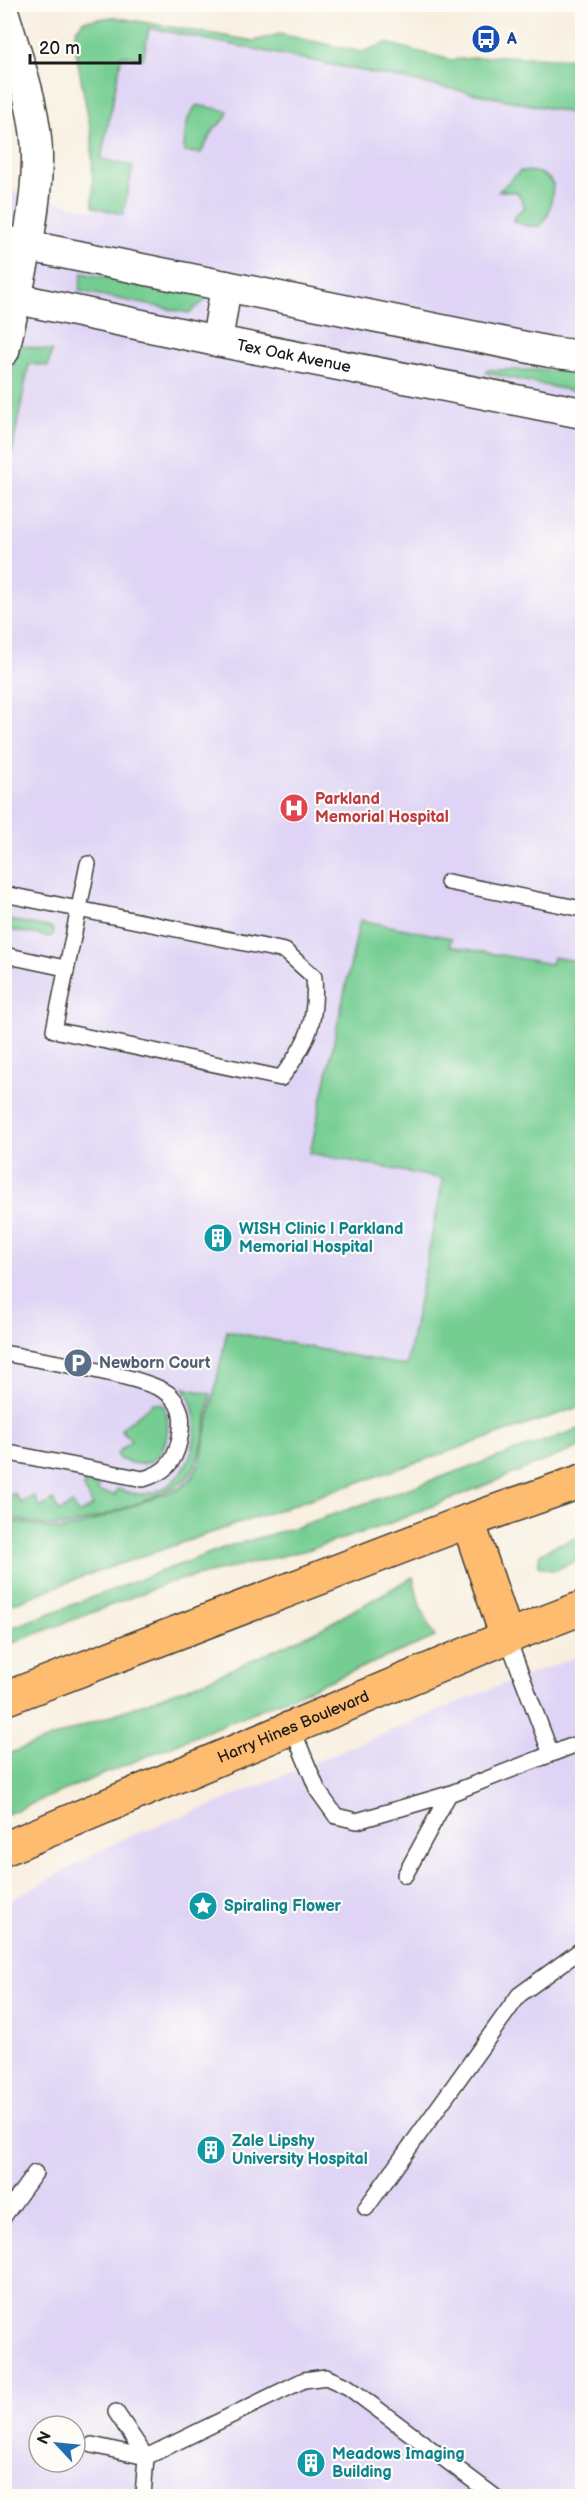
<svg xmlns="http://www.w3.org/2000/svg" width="587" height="2501" viewBox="0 0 587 2501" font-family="'Balsamiq Sans',sans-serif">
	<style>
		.built { fill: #dfd4f5; fill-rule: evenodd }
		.green { fill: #75cd92; stroke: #487457; stroke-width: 1.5 }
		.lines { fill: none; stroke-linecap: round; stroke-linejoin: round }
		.lane-casing { stroke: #3d3c39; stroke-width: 18 }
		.street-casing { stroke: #3d3c39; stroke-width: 33 }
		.primary-casing { stroke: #3d3c39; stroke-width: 36 }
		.lane { stroke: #fff; stroke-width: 15 }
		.street { stroke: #fff; stroke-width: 30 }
		.primary { stroke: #febc70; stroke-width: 33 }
		.labels { text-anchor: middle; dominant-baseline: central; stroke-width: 4.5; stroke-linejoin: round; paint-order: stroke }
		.transit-label { font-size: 16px; font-weight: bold; fill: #164399; stroke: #fdfcf7; text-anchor: start }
		.street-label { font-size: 16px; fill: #1c1c1c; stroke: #fdfcf7 }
		.health-label { font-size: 16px; font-weight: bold; fill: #be3a42; stroke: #fdfcf7; text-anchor: start }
		.culture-label { font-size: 16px; font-weight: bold; fill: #0d838f; stroke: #fdfcf7; text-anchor: start }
		.service-label { font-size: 16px; font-weight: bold; fill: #4e5e75; stroke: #fdfcf7; text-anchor: start }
	</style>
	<rect width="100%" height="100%" fill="#fdfcf7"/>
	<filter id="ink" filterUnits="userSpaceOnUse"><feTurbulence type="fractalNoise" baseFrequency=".0167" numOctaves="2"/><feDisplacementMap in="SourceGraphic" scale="12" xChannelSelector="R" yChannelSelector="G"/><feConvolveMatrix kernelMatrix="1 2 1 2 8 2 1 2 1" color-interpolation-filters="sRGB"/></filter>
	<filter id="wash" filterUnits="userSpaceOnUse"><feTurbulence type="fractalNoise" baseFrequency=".008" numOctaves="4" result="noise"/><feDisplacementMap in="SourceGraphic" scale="24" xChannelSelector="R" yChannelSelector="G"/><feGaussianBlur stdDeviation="1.35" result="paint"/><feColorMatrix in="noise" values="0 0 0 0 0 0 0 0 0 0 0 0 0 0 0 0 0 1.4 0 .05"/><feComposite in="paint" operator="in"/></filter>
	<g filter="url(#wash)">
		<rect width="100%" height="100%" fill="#f8eede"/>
		<path class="built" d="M113 17 582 106V1406L73 1580 5 1607V190L98 211 86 24Z
			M582 1655V2496H5V1903L122 1839 210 1806 493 1688ZM39 2426H75V2462H39Z"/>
		<path class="green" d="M113 17 254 41 280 34 362 52 386 43 451 60 498 56 582 59V115L149 28 143 59 122 55 101 159 133 166 123 214 93 207 92 138 74 41 76 30 83 21Z
			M197 105 228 111 225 119 214 129 201 153 184 152C185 135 184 118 197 105Z
			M4 127 8 152V191L4 190Z
			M520 171C534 171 545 172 553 184 552 199 551 216 540 226H527L513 221 514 216 525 207 517 192 499 191Z
			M82 273 206 297V300L189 313 79 291Z
			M19 345 52 351 48 366 29 364 5 487V408L15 353Z
			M486 370H559L582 374V393L486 373Z
			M4 919 52 928 54 933 50 937 5 929Z
			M360 920 451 938 450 946 551 964 553 957 582 962V1406L73 1580 5 1607V1520L59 1530 77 1527 180 1488 191 1479 200 1462 227 1331 406 1366 443 1179 310 1153Z
			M184 1388 211 1394C206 1418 204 1459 187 1478 176 1491 82 1525 64 1526 44 1527 24 1521 5 1517V1498L14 1493 21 1503 34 1496 40 1508 53 1500 59 1512 72 1504 78 1514 93 1506 83 1486 85 1483 99 1486 98 1492 115 1495 117 1489C126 1492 135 1495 144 1494 193 1489 208 1423 184 1388Z
			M153 1403 162 1404C173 1419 168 1457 147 1463 138 1466 128 1462 119 1459L117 1453 131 1441 121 1429Z
			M582 1428V1446L383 1526 307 1550 171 1582 5 1646V1630L226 1547 300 1526Z
			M582 1536V1558L553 1571 538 1566 540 1554 554 1546Z
			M413 1577 420 1606 435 1637 5 1815V1755L207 1680 315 1632Z"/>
	</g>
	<g filter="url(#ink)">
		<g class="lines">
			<g class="lane-casing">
				<path id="lane" d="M448 882 582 909
					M4 894 285 951 314 977C317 1023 308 1042 281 1078L54 1030C65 975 77 919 88 864
					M4 955 65 968
					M4 1353C37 1360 150 1376 170 1395 184 1408 183 1424 179 1442 174 1464 164 1473 143 1479L4 1452
					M292 1728 318 1791 336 1816 357 1821 449 1794
					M551 1754 582 1742
					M405 1875 449 1794 551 1754 507 1637
					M366 2208 519 1995 582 1949
					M4 2216 35 2173
					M116 2412 146 2457 143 2496
					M92 2445 146 2457 304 2380 326 2377 348 2387 494 2496"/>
			</g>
			<g class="street-casing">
				<g id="street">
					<path d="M4 14C18 61 38 112 37 161 36 225 17 289 4 351"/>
					<path d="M4 241 550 352 582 356"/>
					<path id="s1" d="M4 296 217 341 582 413"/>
					<path d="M217 341 226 286"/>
				</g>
			</g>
			<g class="primary-casing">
				<g id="primary">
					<path d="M468 1521 507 1637"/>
					<path d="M4 1699 468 1521 582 1481"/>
					<path id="s2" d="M4 1849 507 1637 582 1608"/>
				</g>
			</g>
			<use href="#lane" class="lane"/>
			<use href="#street" class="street"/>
			<use href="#primary" class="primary"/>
		</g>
	</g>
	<defs>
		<g id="bus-disc" transform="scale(1.5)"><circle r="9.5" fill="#1a4fb4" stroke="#fdfcf7"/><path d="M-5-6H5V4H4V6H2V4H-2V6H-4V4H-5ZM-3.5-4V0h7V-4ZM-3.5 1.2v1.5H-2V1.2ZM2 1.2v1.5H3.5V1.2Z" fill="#fff"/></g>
		<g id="hospital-disc" transform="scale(1.5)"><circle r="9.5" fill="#e0444e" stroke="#fdfcf7"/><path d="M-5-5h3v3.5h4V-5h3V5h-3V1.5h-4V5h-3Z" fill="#fff"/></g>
		<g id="building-disc" transform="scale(1.5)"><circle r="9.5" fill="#0f9aa8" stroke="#fdfcf7"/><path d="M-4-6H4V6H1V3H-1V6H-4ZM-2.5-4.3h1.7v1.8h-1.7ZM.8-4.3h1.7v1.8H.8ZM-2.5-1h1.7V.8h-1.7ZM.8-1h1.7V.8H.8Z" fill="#fff"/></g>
		<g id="parking-disc" transform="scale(1.5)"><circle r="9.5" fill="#5c6f8a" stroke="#fdfcf7"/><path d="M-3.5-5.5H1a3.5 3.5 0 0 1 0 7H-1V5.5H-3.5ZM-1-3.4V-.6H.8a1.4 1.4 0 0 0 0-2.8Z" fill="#fff"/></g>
		<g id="sight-disc" transform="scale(1.5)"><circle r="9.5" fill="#0f9aa8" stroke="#fdfcf7"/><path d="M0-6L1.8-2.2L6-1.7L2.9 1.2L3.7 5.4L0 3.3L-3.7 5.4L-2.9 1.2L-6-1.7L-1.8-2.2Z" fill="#fff"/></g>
	</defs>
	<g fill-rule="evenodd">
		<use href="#bus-disc" x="486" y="39"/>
		<use href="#hospital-disc" x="294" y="808"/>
		<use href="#building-disc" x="218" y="1238"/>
		<use href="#parking-disc" x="78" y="1363"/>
		<use href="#sight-disc" x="203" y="1906"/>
		<use href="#building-disc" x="211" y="2150"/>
		<use href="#building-disc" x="311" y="2463"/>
	</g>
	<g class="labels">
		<g class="transit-label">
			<text x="507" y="39">A</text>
		</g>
		<g class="street-label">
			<text stroke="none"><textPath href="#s1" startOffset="296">Tex Oak Avenue</textPath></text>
			<text stroke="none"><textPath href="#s2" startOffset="314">Harry Hines Boulevard</textPath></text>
		</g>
		<g class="health-label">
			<text x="315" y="799">Parkland<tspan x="315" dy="18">Memorial Hospital</tspan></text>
		</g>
		<g class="culture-label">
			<text x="239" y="1229">WISH Clinic | Parkland<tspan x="239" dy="18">Memorial Hospital</tspan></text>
			<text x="224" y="1906">Spiraling Flower</text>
			<text x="232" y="2141">Zale Lipshy<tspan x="232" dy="18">University Hospital</tspan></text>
			<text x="332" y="2454">Meadows Imaging<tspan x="332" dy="18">Building</tspan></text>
		</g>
		<g class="service-label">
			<text x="99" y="1363">Newborn Court</text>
		</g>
	</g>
	<rect width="587" height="2501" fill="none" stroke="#fdfcf7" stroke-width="24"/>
	<g transform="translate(57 2444) rotate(296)"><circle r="28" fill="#fdfcf7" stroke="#a3a29f" stroke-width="1.5"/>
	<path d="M0-4.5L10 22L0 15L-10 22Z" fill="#1f6fb2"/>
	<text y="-9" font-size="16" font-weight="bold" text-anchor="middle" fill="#1c1c1c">N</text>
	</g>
	<path d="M30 54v9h110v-9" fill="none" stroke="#1c1c1c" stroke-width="3"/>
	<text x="39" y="54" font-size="18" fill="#1c1c1c" stroke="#fdfcf7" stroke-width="4.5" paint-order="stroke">20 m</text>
</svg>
